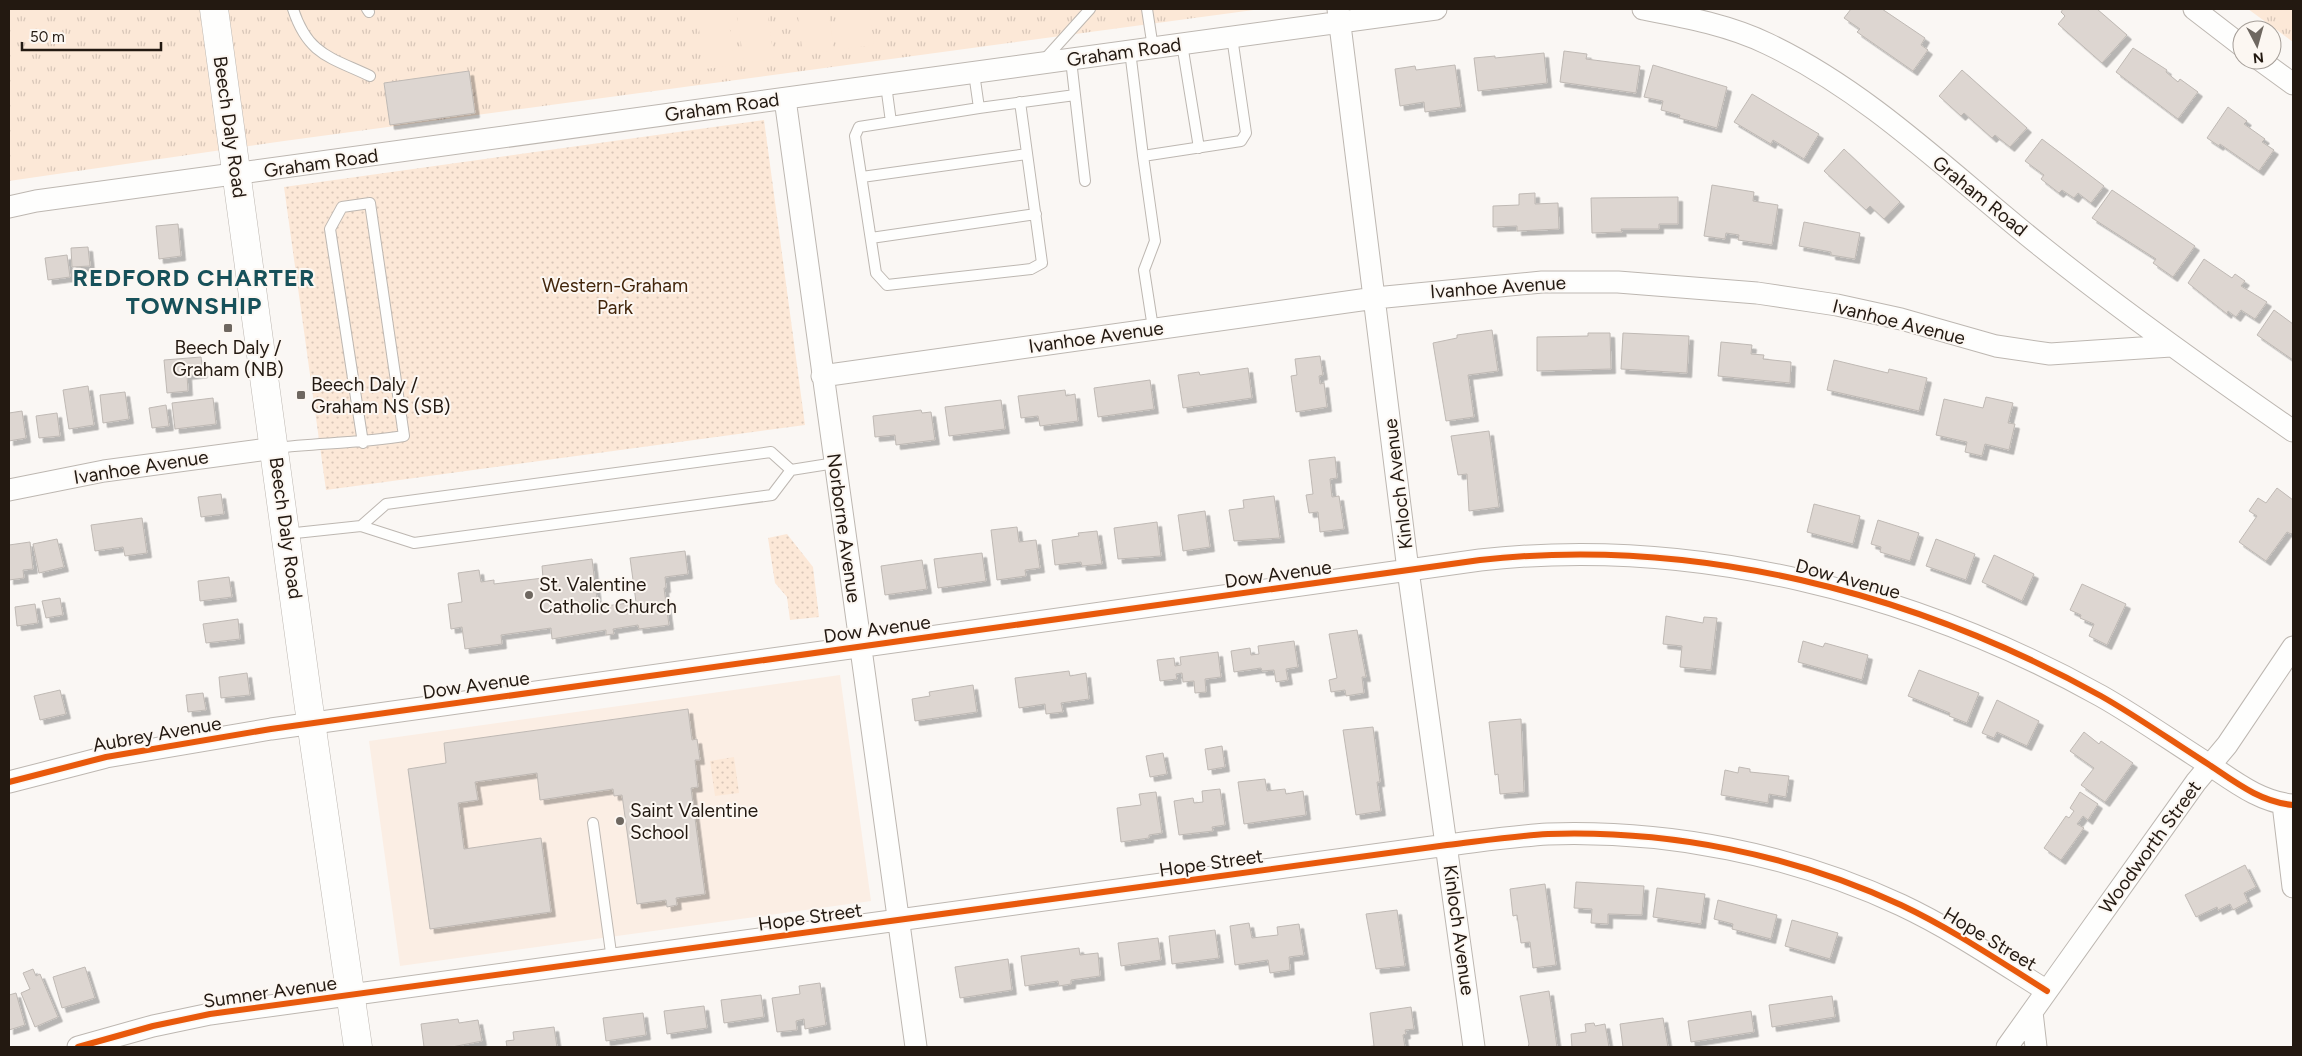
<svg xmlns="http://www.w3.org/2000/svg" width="2302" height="1056" viewBox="0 0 2302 1056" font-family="Figtree,sans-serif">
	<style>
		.built { fill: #fbeee4 }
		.grass { fill: url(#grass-tufts) }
		.park { fill: url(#park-dots) }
		.pitch { fill: #fce8d7 }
		.building { fill: #ddd6d1; stroke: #bfb9b4; filter: url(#shadow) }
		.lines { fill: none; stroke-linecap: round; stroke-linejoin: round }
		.service-casing { stroke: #bdb7b1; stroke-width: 12 }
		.minor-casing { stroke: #bdb7b1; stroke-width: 23 }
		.secondary-casing { stroke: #bdb7b1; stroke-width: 29 }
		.service { stroke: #fefefd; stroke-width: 10 }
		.minor { stroke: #fefefd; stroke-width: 21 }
		.secondary { stroke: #fefefd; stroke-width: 28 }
		.cycleway-casing { stroke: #fcf7f2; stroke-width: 9 }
		.cycleway { stroke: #e8590c; stroke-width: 6 }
		.poi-dot { fill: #6e6760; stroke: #fcf7f2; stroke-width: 2 }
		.labels { text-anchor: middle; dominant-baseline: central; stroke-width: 4; stroke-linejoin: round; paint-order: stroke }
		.street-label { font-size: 19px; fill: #231911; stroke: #fcf7f2 }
		.park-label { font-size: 19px; fill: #42250a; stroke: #fcf7f2 }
		.poi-label { font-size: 19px; fill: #231911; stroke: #fcf7f2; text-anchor: start }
		.district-label { font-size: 24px; font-weight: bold; letter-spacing: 1px; fill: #17515a; stroke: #fcf7f2 }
	</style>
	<defs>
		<pattern id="grass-tufts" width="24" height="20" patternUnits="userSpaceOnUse" patternTransform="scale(1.25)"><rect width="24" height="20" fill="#fce8d7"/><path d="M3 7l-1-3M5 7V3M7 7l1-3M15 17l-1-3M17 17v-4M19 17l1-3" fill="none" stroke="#d8c6b8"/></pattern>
		<pattern id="park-dots" width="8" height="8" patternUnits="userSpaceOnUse" patternTransform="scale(1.25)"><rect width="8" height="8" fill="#fce8d7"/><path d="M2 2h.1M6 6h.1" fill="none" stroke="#d8c6b8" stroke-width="1.8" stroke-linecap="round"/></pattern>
		<filter id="shadow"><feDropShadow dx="4.5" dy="4.5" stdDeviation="0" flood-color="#0004"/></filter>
	</defs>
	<rect width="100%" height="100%" fill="#faf7f4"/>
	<path class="built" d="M840 675 871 901 400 966 369 741Z"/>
	<path class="grass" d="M9 9H1261L284 141 9 181Z
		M2248 9H2293V42Z"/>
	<path class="park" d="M764 120 805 425 326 490 284 187Z
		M787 534 813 567 819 617 790 620 787 597 775 583 768 538Z
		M734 757 739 793 715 796 710 761Z"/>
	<path class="pitch" d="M696 9H727L735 65 705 69Z
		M736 9H767L774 59 744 63Z
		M797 9H828L834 50 803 55Z
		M837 9H869L874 45 843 49Z"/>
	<path class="building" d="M1851 9H1882L1925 38 1921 45 1928 50 1913 71 1857 32 1860 29 1844 18Z
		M2063 9H2097L2127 35 2102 63 2058 24 2065 16 2061 12Z
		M2133 48 2167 70 2166 72 2178 82 2180 79 2198 92 2178 119 2116 72Z
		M1564 51 1587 54 1586 59 1640 66 1636 93 1560 82Z
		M1544 53 1547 83 1478 91 1474 58 1495 56V58Z
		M1455 65 1461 107 1425 112 1424 102 1400 106 1395 69 1415 66 1416 70Z
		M1653 65 1727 87 1717 128 1679 118 1680 115 1661 110 1663 101 1644 97Z
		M1962 70 2027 128 2010 147 1995 135 1992 138 1964 113 1961 116 1939 96Z
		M469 71 475 113 390 125 384 83Z
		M1752 94 1819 134 1804 159 1773 140 1771 144 1734 122Z
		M2228 107 2247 121 2244 124 2265 139 2262 142 2274 150 2259 171 2220 144 2219 146 2207 138Z
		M2042 139 2104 186 2091 203 2078 193 2074 198 2062 190 2059 193 2041 179 2044 175 2025 161Z
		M1844 149 1900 202 1884 219 1870 206 1866 210 1824 171Z
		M1712 185 1754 192 1753 201 1778 205 1772 245 1738 240 1739 235 1726 233 1725 239 1704 236Z
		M2112 190 2195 246 2173 277 2153 263 2156 259 2092 218Z
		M1535 193V204L1558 203 1559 229 1517 231V226L1493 227V206L1519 205V194Z
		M1678 197V224H1659V229H1621L1622 232 1592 233 1591 198Z
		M1804 222 1860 233 1855 259 1831 255V252L1799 246Z
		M178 224 181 256 159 259 156 226Z
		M88 247 90 266 72 267 71 248Z
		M67 255 70 277 48 280 45 258Z
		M2204 259 2232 278 2235 274 2245 281 2241 286 2267 302 2255 319 2241 310 2236 317 2228 311 2227 314 2188 283Z
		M2274 310 2293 324V360L2257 335Z
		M1492 330 1498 371 1468 375 1474 417 1446 421 1433 343 1457 338V335Z
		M1588 333H1610L1611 369 1537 371V337L1588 336Z
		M1623 333 1689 336 1687 373 1621 369Z
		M1721 342 1752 345 1751 354 1764 355 1763 359 1791 362 1790 383 1718 376Z
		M1320 356 1323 375 1319 376 1320 384 1324 383 1327 407 1296 412 1291 376 1297 375 1295 359Z
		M201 357 203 373 187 375 188 391 167 393 164 360Z
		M1834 360 1888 373 1889 369 1927 378 1919 411 1827 390Z
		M1248 368 1252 398 1183 408 1178 375 1199 372 1200 375Z
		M1150 380 1154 409 1098 417 1094 388Z
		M88 386 94 425 69 429 63 390Z
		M1065 390 1066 396 1075 394 1078 421 1040 426 1038 416 1021 418 1018 396Z
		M125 392 129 419 103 423 100 395Z
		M1986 397 2013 403 2008 423 2015 424 2009 450 1985 444 1982 456 1965 452 1967 442 1936 435 1944 399 1983 408Z
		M213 398 216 424 175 429 172 403Z
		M1001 400 1005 429 949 436 945 407Z
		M166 405 169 426 152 428 149 408Z
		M921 410 922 413 931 412 935 440 896 445 895 435 875 437 873 416Z
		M22 411 26 438 9 441V413Z
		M57 413 60 436 39 438 36 416Z
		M1489 431 1499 507 1469 511 1467 474 1458 475 1451 436Z
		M1335 457 1337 478 1330 479 1332 497 1339 496 1344 529 1320 532 1318 512 1309 513 1306 495 1313 494 1309 460Z
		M2277 488 2293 500V532L2291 534 2287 532 2266 561 2239 542 2257 516 2249 511 2258 498 2266 503Z
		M221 494 224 514 201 517 198 497Z
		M1274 496 1280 538 1234 541 1229 510 1244 508 1243 500Z
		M1814 504 1860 516 1853 544 1807 532Z
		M1205 511 1210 547 1183 551 1178 515Z
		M142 518 147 553 125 556 123 547 95 551 91 525Z
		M1878 520 1919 533 1910 561 1880 552 1881 547 1871 544Z
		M1157 522 1161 556 1118 559 1114 528Z
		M1017 527 1019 542 1036 540 1040 568 1025 570 1026 576 997 580 991 530Z
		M1097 531 1102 564 1082 566 1081 562 1055 565 1052 540 1079 536 1078 533Z
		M57 539 64 567 39 573 33 544Z
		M1936 539 1975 554 1966 580 1926 566Z
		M30 542 33 569 23 570 24 578 9 580V545Z
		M685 551 688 574 665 577 666 588H664L669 625 639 629 638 625 613 629 614 634 606 635V630L552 639 551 628 501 635 502 644 465 649 462 627 451 629 448 604 462 602 458 573 479 570 481 582 494 580V584L543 578 542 566 592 559 598 607 636 602 630 558Z
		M982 553 986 581 938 588 934 559Z
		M1994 555 2034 574 2022 601 1982 582Z
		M922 560 927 589 885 595 881 566Z
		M229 577 232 597 200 601 198 581Z
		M2082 584 2126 604 2107 645 2089 636 2094 624 2080 618 2081 615 2070 610Z
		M60 598 63 615 46 618 42 601Z
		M35 604 38 623 17 626 15 607Z
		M1666 616 1703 623 1704 617 1717 618 1711 670 1680 667 1682 646 1663 644Z
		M238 619 240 639 206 643 203 624Z
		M1357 630 1366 677H1362L1364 693 1346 696 1345 690 1331 692 1329 680 1337 678 1329 634Z
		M1294 641 1298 667 1286 669 1288 680 1276 682 1274 670 1262 671 1261 668 1234 672 1231 651 1250 648 1251 655 1259 654 1258 646Z
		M1803 641 1823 647 1825 643 1868 655 1862 680 1798 662Z
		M1218 652 1221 677 1205 679 1206 692 1195 693 1194 681 1183 682 1182 673 1176 674 1177 679 1160 681 1157 660 1174 658 1175 666 1181 665 1180 657Z
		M1919 670 1979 693 1967 723 1949 716 1950 713 1908 696Z
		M1069 671 1070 676 1086 673 1089 699 1061 703 1063 712 1046 714 1045 704 1019 708 1015 678Z
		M247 673 250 695 221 698 219 677Z
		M973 685 977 712 915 721 912 699 930 696 929 692Z
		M60 690 66 714 40 720 34 696Z
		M203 693 206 710 188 712 186 695Z
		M1997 700 2039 721 2027 746 1997 732 1994 738 1982 733Z
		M688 709 692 740 697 739 700 760H695L698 787 691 788 705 894 676 898 677 905 667 907 666 900 637 904 622 795 614 796 613 789 540 800 537 773 475 782 478 800 458 803 464 849 541 838 551 912 430 929 408 769 446 763 444 743Z
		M1521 719 1524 792 1500 794 1498 774 1495 775 1489 722Z
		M1373 727 1380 782H1377L1381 811 1356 815 1343 730Z
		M2084 732 2099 744 2101 741 2133 763 2105 802 2081 785 2094 768 2070 751Z
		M1222 746 1225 767 1208 770 1205 749Z
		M1163 753 1167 774 1150 777 1146 756Z
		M1739 767 1750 769V772L1789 776 1786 797 1769 794 1768 803 1721 795 1725 770 1738 773Z
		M1265 779 1267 791 1285 789 1286 794 1303 791 1306 815 1244 824 1238 782Z
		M1220 789 1225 825 1212 827 1213 831 1179 835 1174 801 1193 798 1194 803 1203 802 1202 791Z
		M1156 792 1162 833 1149 835V838L1121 842 1117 808 1141 805 1139 794Z
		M2080 792 2098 804 2088 820 2083 816 2077 824 2084 828 2061 860 2044 848 2066 816 2069 818 2074 811 2070 808Z
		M2245 865 2256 887 2244 893 2248 902 2233 910 2230 904 2218 910 2217 907 2196 917 2185 895Z
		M1576 882 1644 886 1642 915 1608 914V924L1591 923 1592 909 1574 908Z
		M1545 884 1556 965 1533 968 1530 942 1521 943 1517 915 1513 916 1510 889Z
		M1657 888 1705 894 1701 924 1653 917Z
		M1718 900 1777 915 1771 939 1732 929 1733 924 1714 919Z
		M1397 910 1405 966 1376 969 1366 914Z
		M1792 920 1838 933 1830 959 1785 946Z
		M1249 923 1252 938 1278 935 1277 927 1299 924 1304 955 1289 957 1290 970 1270 973 1268 960 1235 965 1230 926Z
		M1215 930 1219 958 1172 964 1169 936Z
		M1158 938 1161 960 1121 966 1118 943Z
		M1079 948 1080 955 1098 953 1100 976 1071 980V984L1059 986 1058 981 1025 986 1021 956Z
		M1008 959 1012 990 960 998 955 967Z
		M85 967 95 998 62 1008 53 977Z
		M33 969 36 976 40 974 58 1017 35 1027 21 993 30 989 23 973Z
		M820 983 826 1025 805 1029 804 1019 796 1021 797 1030 777 1032 772 998 800 994 799 986Z
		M1549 991 1557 1047H1528L1529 1044 1520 996Z
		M16 993 25 1025 9 1030V995Z
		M761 995 764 1017 724 1023 721 1000Z
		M1832 996 1835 1017 1772 1027 1769 1005Z
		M704 1006 707 1028 667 1034 664 1011Z
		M1411 1007 1414 1029 1405 1030 1406 1034 1403 1035 1405 1047H1365L1374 1046 1370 1013Z
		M1751 1011 1754 1032 1691 1042 1688 1021Z
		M643 1013 646 1035 606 1041 603 1018Z
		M1663 1018 1668 1047H1623L1620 1024Z
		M458 1019 459 1023 478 1020 482 1041 452 1047H424L421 1024Z
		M1594 1023 1595 1026 1605 1024 1609 1047H1572L1571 1034 1586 1032 1585 1024Z
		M554 1027 557 1047H507L506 1041 514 1040 513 1032Z"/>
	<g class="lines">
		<g class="service-casing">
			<path id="service" d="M293 9C308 55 330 57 370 76
				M367 9 369 12
				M1147 9 1153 48
				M1182 44 1199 148
				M1130 51 1143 156 1241 141 1246 133 1232 37
				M1044 60 1090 9
				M974 73 979 108 1075 95 1071 60
				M886 85 891 122 859 127 855 136 876 273 887 285 1031 269 1042 263 1020 102
				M1075 95 1085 181
				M891 122 979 108
				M1143 156 1155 241 1144 270 1153 328
				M862 177 1027 154
				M871 238 1036 214
				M275 448C319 443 361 443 404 436L370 203 342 207 330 229 363 443
				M361 526 386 504 771 452 791 470
				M286 534 361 526 414 543 772 495 791 470 835 463
				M593 823 612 960"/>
		</g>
		<g class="minor-casing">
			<path id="minor" d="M1338 9 1408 570 1474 1047
				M1643 9C1685 17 1729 25 1768 44 1871 93 1954 177 2042 247 2123 312 2208 372 2293 431
				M2194 9 2242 46
				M2260 60 2293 84
				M785 99 916 1047
				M9 207 36 201 1436 9
				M822 376 1375 298 1542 282H1618L1757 293 1837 305 1901 319 1996 346 2050 354 2171 346
				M9 490 104 471 275 448
				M9 782 106 757 271 729 1480 560C1694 536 1914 592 2101 696 2138 717 2173 742 2208 764 2235 782 2260 802 2293 805
				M2283 804 2293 887
				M2032 1012 2036 1047
				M78 1047 153 1026 210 1014 1447 845C1481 841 1515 836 1548 834 1669 830 1791 854 1901 905 1952 929 1999 961 2047 991
				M2007 1047 2196 782 2227 745 2293 647"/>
		</g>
		<g class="secondary-casing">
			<path id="secondary" d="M214 9 308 701 358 1047"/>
		</g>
		<use href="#service" class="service"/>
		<use href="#minor" class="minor"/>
		<use href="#secondary" class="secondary"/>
		<g class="cycleway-casing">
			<path id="cycleway" d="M9 782 106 757 271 729 1480 560C1694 536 1914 592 2101 696 2138 717 2173 742 2208 764 2235 782 2260 802 2293 805
				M78 1047 153 1026 210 1014 1447 845C1481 841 1515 836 1548 834 1669 830 1791 854 1901 905 1952 929 1999 961 2047 991"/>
		</g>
		<use href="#cycleway" class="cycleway"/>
	</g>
	<g class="poi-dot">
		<rect x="223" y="323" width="10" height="10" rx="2.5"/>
		<rect x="296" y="390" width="10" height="10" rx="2.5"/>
		<circle cx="529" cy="595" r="5"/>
		<circle cx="620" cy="821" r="5"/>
	</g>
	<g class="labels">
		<g class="street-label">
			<text transform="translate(1124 52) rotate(-8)">Graham Road</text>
			<text transform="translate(722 107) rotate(-8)">Graham Road</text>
			<text transform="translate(230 127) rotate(82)">Beech Daly Road</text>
			<text transform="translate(321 163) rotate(-8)">Graham Road</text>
			<text transform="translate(1980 196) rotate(39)">Graham Road</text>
			<text transform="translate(1498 287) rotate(-4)">Ivanhoe Avenue</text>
			<text transform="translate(1899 322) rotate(14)">Ivanhoe Avenue</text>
			<text transform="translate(1096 337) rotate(-8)">Ivanhoe Avenue</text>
			<text transform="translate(141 467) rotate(-9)">Ivanhoe Avenue</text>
			<text transform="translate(1398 484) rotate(-97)">Kinloch Avenue</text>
			<text transform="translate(286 528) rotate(82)">Beech Daly Road</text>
			<text transform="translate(844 528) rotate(82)">Norborne Avenue</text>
			<text transform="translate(1278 574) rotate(-8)">Dow Avenue</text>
			<text transform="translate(1848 579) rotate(15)">Dow Avenue</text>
			<text transform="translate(877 629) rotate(-8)">Dow Avenue</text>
			<text transform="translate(476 685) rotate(-8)">Dow Avenue</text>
			<text transform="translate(157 734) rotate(-10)">Aubrey Avenue</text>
			<text transform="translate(2150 847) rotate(-54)">Woodworth Street</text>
			<text transform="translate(1211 863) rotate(-8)">Hope Street</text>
			<text transform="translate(810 917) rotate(-8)">Hope Street</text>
			<text transform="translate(1459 930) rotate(82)">Kinloch Avenue</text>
			<text transform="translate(1990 939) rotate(31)">Hope Street</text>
			<text transform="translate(270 992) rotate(-8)">Sumner Avenue</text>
		</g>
		<g class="park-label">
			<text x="615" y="285">Western-Graham<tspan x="615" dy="22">Park</tspan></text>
		</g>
		<g class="poi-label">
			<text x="228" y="347" text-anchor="middle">Beech Daly /<tspan x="228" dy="22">Graham (NB)</tspan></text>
			<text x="311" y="384">Beech Daly /<tspan x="311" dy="22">Graham NS (SB)</tspan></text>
			<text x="539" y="584">St. Valentine<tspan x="539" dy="22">Catholic Church</tspan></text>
			<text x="630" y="810">Saint Valentine<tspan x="630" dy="22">School</tspan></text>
		</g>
		<g class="district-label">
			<text x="194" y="277">REDFORD CHARTER<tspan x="194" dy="28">TOWNSHIP</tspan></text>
		</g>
	</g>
	<rect width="2302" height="1056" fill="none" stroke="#231911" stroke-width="20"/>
	<g transform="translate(2257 45) rotate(174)"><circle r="24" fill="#fcf7f2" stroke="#a59e98"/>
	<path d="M0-4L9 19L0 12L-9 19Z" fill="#6e6760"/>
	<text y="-8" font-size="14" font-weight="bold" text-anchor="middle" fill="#231911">N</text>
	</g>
	<path d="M22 42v8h139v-8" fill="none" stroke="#231911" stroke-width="2.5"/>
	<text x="30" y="42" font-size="15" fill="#231911" stroke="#fcf7f2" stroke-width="4" paint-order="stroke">50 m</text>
</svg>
